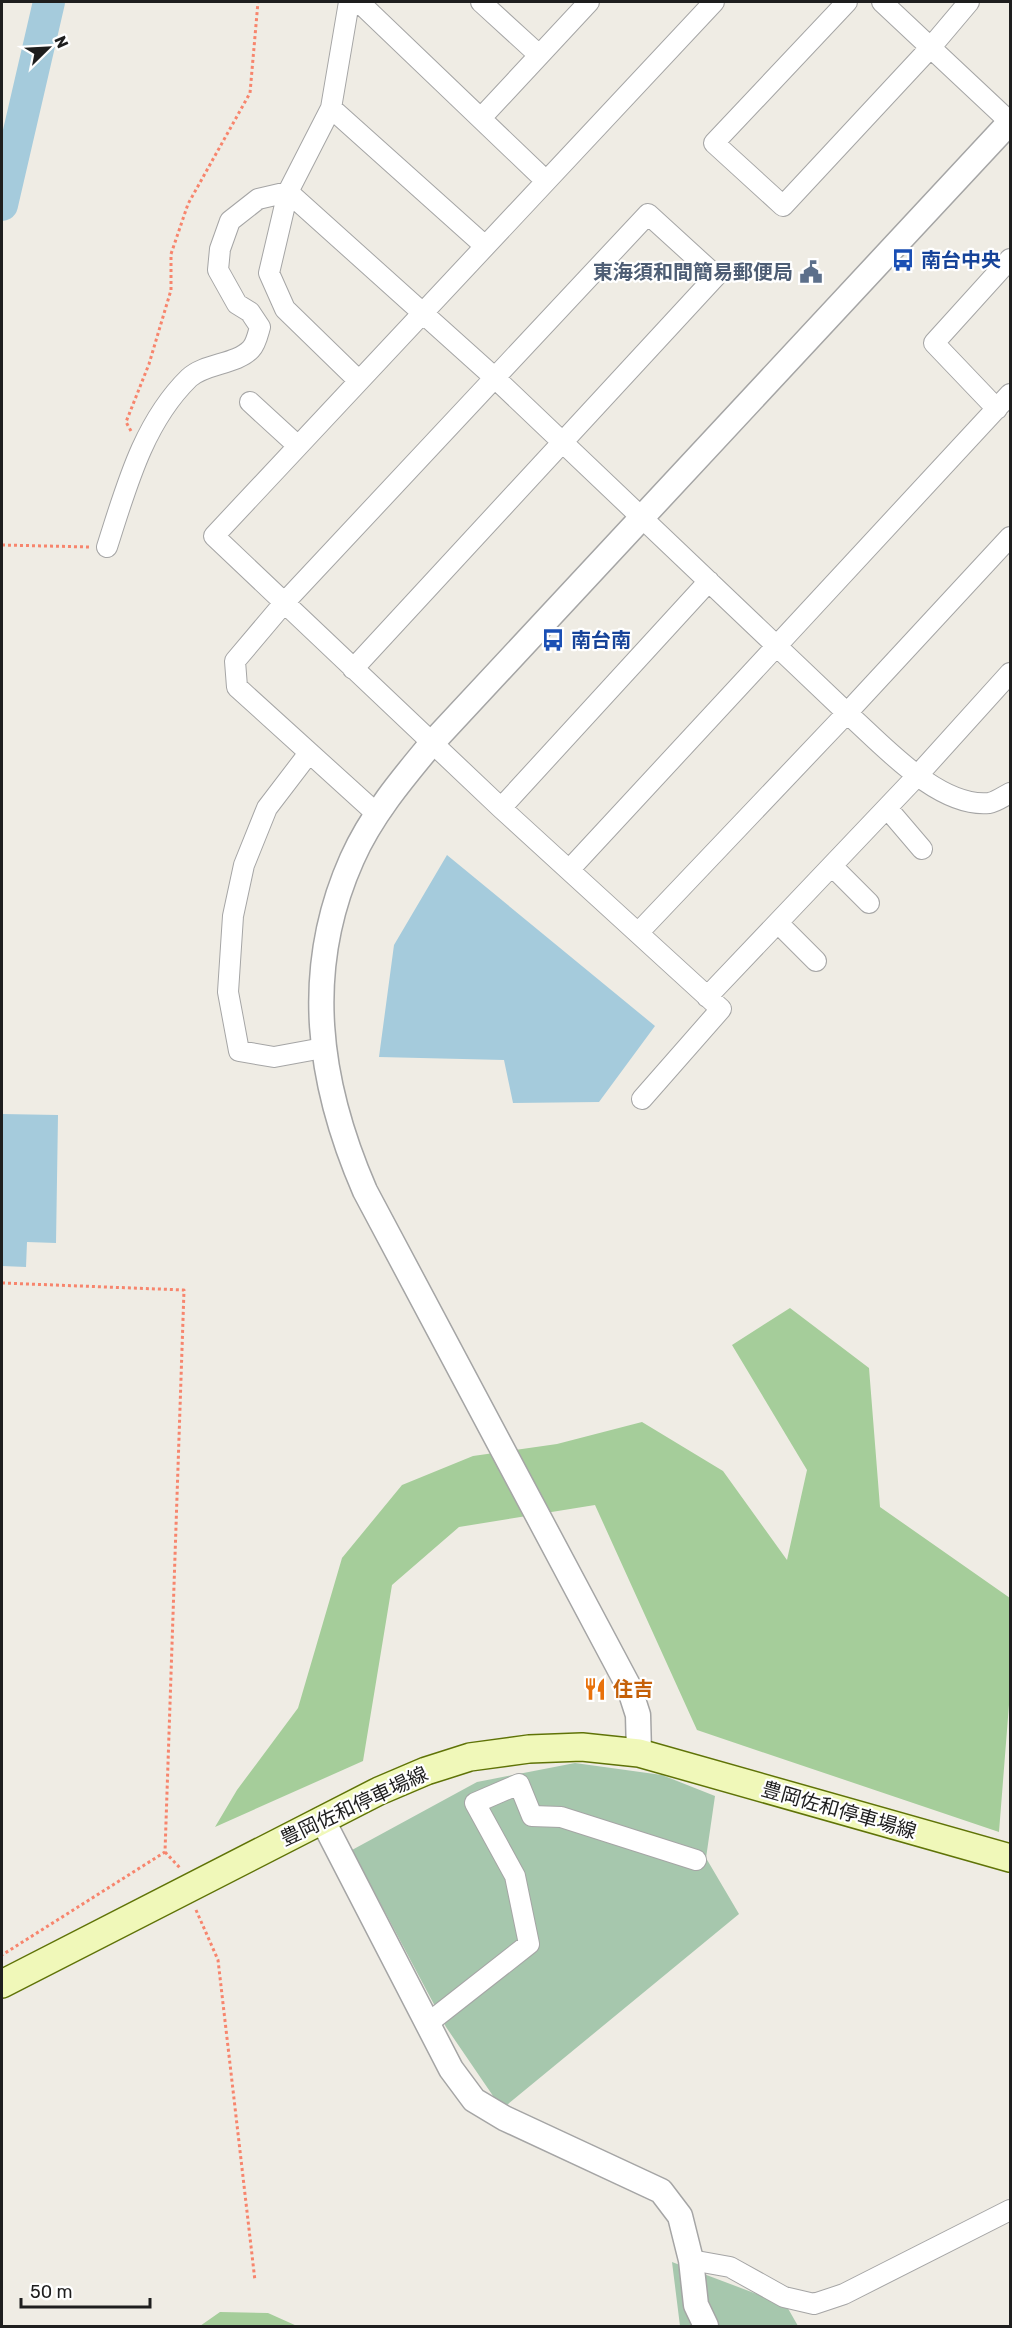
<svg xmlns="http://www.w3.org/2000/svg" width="1012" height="2328" viewBox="0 0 1012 2328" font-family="Rubik,'Noto Sans JP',sans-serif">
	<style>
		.forest { fill: #a5cd9a }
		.cemetery { fill: #a6c7ad }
		.water { fill: #a5cbdc }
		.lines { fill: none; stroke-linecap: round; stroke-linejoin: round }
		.river { stroke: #a5cbdc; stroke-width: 32 }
		.minor-casing { stroke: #a5a5a5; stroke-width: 22 }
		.tertiary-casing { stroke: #a5a5a5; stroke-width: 27 }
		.secondary-casing { stroke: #5f7307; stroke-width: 30 }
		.path { stroke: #f7856d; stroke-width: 3; stroke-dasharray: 3 3; stroke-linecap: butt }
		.minor { stroke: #fff; stroke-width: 20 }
		.tertiary { stroke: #fff; stroke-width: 24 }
		.secondary { stroke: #f0f8b9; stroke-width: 27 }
		.labels { text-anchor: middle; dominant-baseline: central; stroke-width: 4.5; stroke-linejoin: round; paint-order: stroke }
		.transit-label { font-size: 20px; font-weight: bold; fill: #164399; stroke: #fff; text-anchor: start }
		.service-label { font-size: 20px; font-weight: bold; fill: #4e5e75; stroke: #fff; text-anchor: end }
		.food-label { font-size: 20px; font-weight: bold; fill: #c56008; stroke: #fff; text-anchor: start }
		.street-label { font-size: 20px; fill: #1e1e1e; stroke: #fff }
	</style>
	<rect width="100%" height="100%" fill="#efece4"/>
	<path class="forest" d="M790 1308 869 1368 880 1507 1010 1598V1692L999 1832 697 1730 595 1505 459 1527 392 1585 363 1761 215 1827 237 1790 298 1708 342 1558 402 1485 473 1456 557 1444 642 1422 723 1471 787 1560 807 1470 732 1345Z
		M220 2312 268 2313 297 2326H200Z"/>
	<path class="cemetery" d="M575 1763 662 1775 715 1796 706 1858 739 1914 502 2109 446 2027 352 1850 477 1782Z
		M672 2262 786 2305 798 2326H680Z"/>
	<path class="water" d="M447 855 655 1026 599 1102 513 1103 504 1060 379 1057 394 945Z
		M2 1114 58 1115 56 1243 27 1242 26 1267 2 1266Z"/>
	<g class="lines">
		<path class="river" d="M2 205 49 2"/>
		<g class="minor-casing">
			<path id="minor" d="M349 2 331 108 288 192 269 273 285 309 359 381
				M359 2 546 181
				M481 2 539 55
				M847 2 714 143 783 206 931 47 969 2
				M882 2 1010 122
				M331 108 485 246
				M481 118 589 2
				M250 402 298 446
				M997 409 934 343 1010 259
				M107 547C126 488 143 423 189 378 205 363 236 365 251 349 256 344 258 334 260 327L250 312 237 304 218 270 220 249 230 221 258 199 288 192 495 378 847 713 1010 537
				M353 669 716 276 648 214 284 603 235 661 237 687 377 814
				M309 753 267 808 244 865 233 916 228 992 239 1051 274 1057 323 1048
				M501 808 709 581
				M887 808 922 849
				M832 866 869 903
				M569 870 1010 394
				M778 923 816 961
				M638 933 847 713C882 744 938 808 989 803 996 802 1004 796 1010 793
				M707 997 917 776 1010 673
				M642 1099 721 1009 501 808 214 536 714 2
				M427 2024 529 1944 515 1876 475 1803 519 1784 532 1816 561 1817 696 1860
				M691 2260 730 2267 784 2297 814 2304 844 2294 1010 2210"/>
		</g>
		<g class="tertiary-casing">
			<path id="tertiary" d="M639 1753 638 1715 629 1687 365 1191C318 1083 302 971 352 859 371 816 402 779 432 743L1010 122
				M322 1819 451 2069 474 2100 504 2118 661 2191 680 2216 691 2260 696 2305 706 2326"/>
		</g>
		<g class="secondary-casing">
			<path id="secondary" d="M2 1984 379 1791 426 1771 470 1757 529 1749 582 1747 639 1753 1010 1858"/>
		</g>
		<path class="path" d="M131 431 126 422 149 364 171 290V254L188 204 250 93 258 2
			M2 545 90 547
			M2 1283 184 1290 165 1852 2 1955
			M165 1852 180 1868
			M196 1910 218 1960 255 2281"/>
		<use href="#minor" class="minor"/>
		<use href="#tertiary" class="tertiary"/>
		<use href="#secondary" class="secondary"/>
	</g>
	<defs>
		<g id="bus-bare" transform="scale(1.8)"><path d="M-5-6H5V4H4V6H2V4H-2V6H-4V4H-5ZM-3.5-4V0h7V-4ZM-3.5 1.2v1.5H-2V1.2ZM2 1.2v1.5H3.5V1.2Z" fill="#1a4fb4" stroke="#fff" stroke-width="2.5" paint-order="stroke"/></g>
		<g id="civic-bare" transform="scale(1.8)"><path d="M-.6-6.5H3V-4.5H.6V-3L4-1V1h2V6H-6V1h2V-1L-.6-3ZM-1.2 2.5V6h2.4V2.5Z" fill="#5c6f8a" stroke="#fff" stroke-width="2.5" paint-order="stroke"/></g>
		<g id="restaurant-bare" transform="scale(1.8)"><path d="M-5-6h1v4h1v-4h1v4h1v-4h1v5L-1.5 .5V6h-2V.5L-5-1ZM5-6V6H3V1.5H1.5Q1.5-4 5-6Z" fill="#e8710a" stroke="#fff" stroke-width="2.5" paint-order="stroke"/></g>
	</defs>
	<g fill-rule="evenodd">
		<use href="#bus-bare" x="903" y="260"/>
		<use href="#civic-bare" x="811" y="272"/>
		<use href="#bus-bare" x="553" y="640"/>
		<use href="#restaurant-bare" x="595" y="1689"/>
	</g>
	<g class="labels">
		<g class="transit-label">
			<text x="921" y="260">南台中央</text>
			<text x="571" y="640">南台南</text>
		</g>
		<g class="service-label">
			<text x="793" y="272">東海須和間簡易郵便局</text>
		</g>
		<g class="food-label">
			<text x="613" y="1689">住吉</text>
		</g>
		<g class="street-label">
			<text transform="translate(354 1806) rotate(-25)">豊岡佐和停車場線</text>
			<text transform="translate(839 1810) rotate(16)">豊岡佐和停車場線</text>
		</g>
	</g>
	<rect width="1012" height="2328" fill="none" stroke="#1e1e1e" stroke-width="6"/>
	<g transform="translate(48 48) rotate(66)" stroke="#ffffff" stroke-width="4.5" paint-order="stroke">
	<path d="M0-4.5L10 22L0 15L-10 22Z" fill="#1e1e1e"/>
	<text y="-9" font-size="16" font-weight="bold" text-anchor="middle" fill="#1e1e1e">N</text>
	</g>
	<path d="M21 2298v9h129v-9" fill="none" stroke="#1e1e1e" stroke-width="3"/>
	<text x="30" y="2298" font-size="18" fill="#1e1e1e" stroke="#ffffff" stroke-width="4.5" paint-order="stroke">50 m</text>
</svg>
